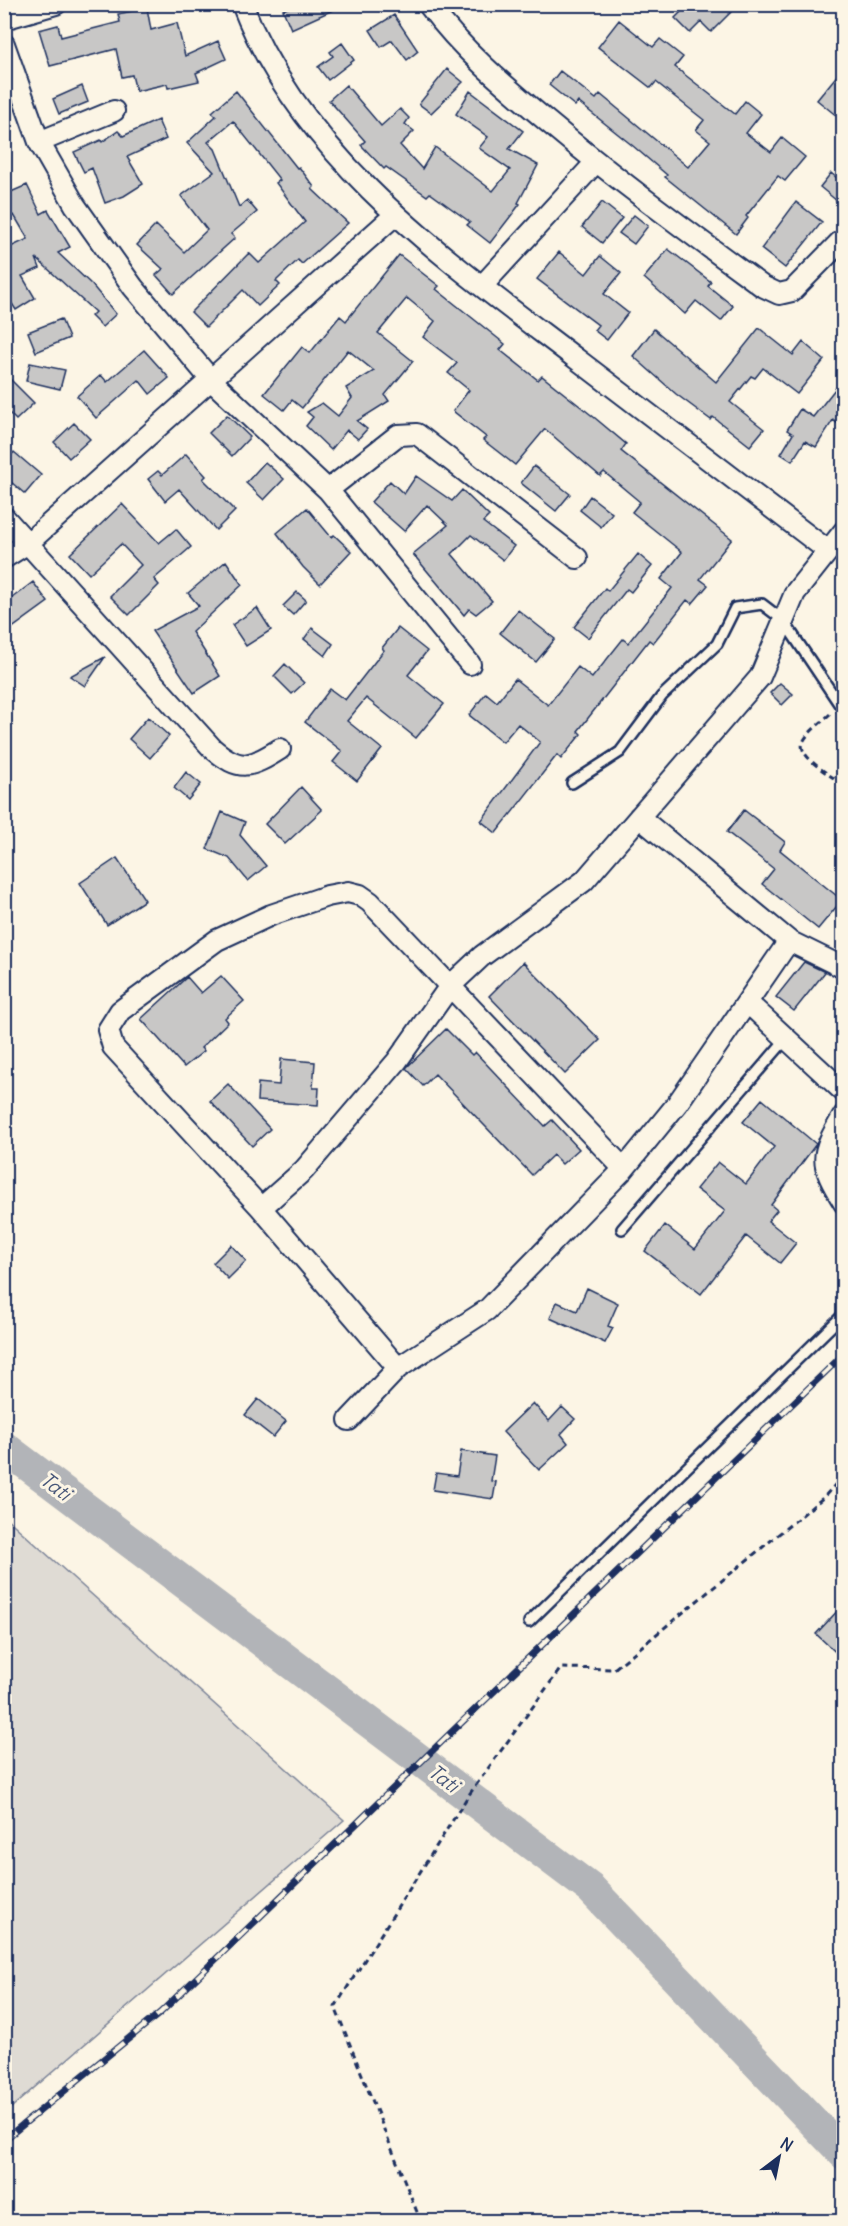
<svg xmlns="http://www.w3.org/2000/svg" width="848" height="2226" viewBox="0 0 848 2226" font-family="Delius,sans-serif">
	<style>
		.green { fill: #dfdbd4; stroke: #7d8599; stroke-width: 1.5 }
		.lines { fill: none; stroke-linecap: round; stroke-linejoin: round }
		.river { stroke: #b2b4b8; stroke-width: 32 }
		.building { fill: #c8c7c6; stroke: #1b2f5e; stroke-width: 1.5 }
		.lane-casing { stroke: #1b2f5e; stroke-width: 14 }
		.street-casing { stroke: #1b2f5e; stroke-width: 24 }
		.path { stroke: #1b2f5e; stroke-width: 3; stroke-dasharray: 6 4.5; stroke-linecap: butt }
		.lane { stroke: #fcf5e5; stroke-width: 9 }
		.street { stroke: #fcf5e5; stroke-width: 20 }
		.rail-casing { stroke: #1b2f5e; stroke-width: 7 }
		.rail { stroke: #fcf5e5; stroke-width: 4.5; stroke-dasharray: 14; stroke-linecap: butt }
		.labels { text-anchor: middle; dominant-baseline: central; stroke-width: 6; stroke-linejoin: round; paint-order: stroke }
		.water-label { font-size: 20px; font-style: italic; fill: #485779; stroke: #fcf5e5 }
	</style>
	<rect width="100%" height="100%" fill="#fcf5e5"/>
	<filter id="ink" filterUnits="userSpaceOnUse"><feTurbulence type="fractalNoise" baseFrequency=".0167" numOctaves="2"/><feDisplacementMap in="SourceGraphic" scale="12" xChannelSelector="R" yChannelSelector="G"/><feConvolveMatrix kernelMatrix="1 2 1 2 8 2 1 2 1" color-interpolation-filters="sRGB"/></filter>
	<g filter="url(#ink)">
		<path class="green" d="M5 1517 344 1820 5 2113Z"/>
		<g class="lines">
			<path class="river" d="M4 1447 591 1889 844 2154"/>
		</g>
		<path class="building" d="M296 4H346L291 29 283 10Z
			M689 4H739L711 32 701 22 690 33 675 18Z
			M147 8 151 30 177 23 185 56 218 41 226 59 196 73 199 81 168 88 167 84 136 91 132 75 122 77 116 49 50 66 39 30 58 25 61 37 120 22 118 14Z
			M394 15 418 51 407 60 392 40 381 47 370 30Z
			M619 20 653 47 660 39 683 57 675 67 735 114 745 101 761 114 746 133 771 152 782 138 805 157 785 181 778 176 746 216 748 218 736 234 665 177 667 175 633 146 578 102 575 106 549 85 560 71 596 99 600 94 688 167 710 141 696 130 704 120 656 82 651 88 598 47Z
			M342 43 354 60 328 80 318 67 333 56 330 52Z
			M843 68V121L817 100Z
			M447 69 463 82 431 113 419 104Z
			M346 85 381 126 400 109 409 118 405 124 414 131 400 145 422 169 435 147 493 191 510 170 479 148 488 137 456 114 470 91 523 131 509 149 538 165 518 203 520 204 490 243 467 225 470 222 430 193 427 196 386 167 384 169 361 145 365 141 329 100Z
			M82 86 88 102 59 114 53 99Z
			M236 91 297 168 299 167 314 187 312 189 348 223 302 264 298 260 276 281 280 285 258 306 243 290 206 327 191 312 249 253 259 263 305 222 276 183 280 180 233 121 208 142 215 149 239 207 247 200 257 212 231 234 235 238 173 294 156 275 163 269 137 245 156 225 184 252 207 230 181 196 214 172 187 143 216 116 212 112Z
			M158 120 166 139 127 157 143 184 124 196 105 203 92 168 84 172 74 152 101 140 102 142 118 131 123 136Z
			M831 173 843 183V206L820 187Z
			M27 185 41 214 48 210 70 247 58 253 92 285 116 314 102 327 91 316 95 312 36 258 40 268 22 276 35 298 16 310 4 291V250L28 239 14 215 10 217 4 206V195Z
			M602 202 622 218 602 243 582 227Z
			M796 202 822 222 785 268 761 249Z
			M634 215 648 226 634 244 619 233Z
			M668 249 711 282 708 286 733 306 721 321 696 301 685 314 644 278Z
			M559 252 586 274 600 256 621 273 604 294 628 313 607 340 594 330 598 325 537 279Z
			M399 255 439 286 436 289 505 344 500 350 538 380 542 376 595 418 626 444 621 451 732 539 700 579 708 585 692 604 687 600 653 643 649 640 578 731 581 734 561 759 557 755 496 833 481 821 540 742 518 724 503 742 469 715 486 693 497 702 515 679 548 705 578 667 592 678 623 639 628 643 672 588 661 579 682 552 632 512 640 502 604 472 600 476 545 429 515 465 483 440 486 437 453 411 469 390 448 373 457 363 423 337 435 321 407 298 378 333 413 361 385 395 389 401 357 421 367 429 358 439 347 430 331 450 306 426 313 417 307 412 322 403 338 416 352 398 346 388 374 371 348 350 302 408 292 400 284 410 264 394 302 347 310 353 340 316 346 321Z
			M61 319 69 338 36 352 28 332Z
			M759 328 793 355 803 342 824 360 797 394 763 368 755 378 751 376 730 402 764 429 750 446 713 417 711 420 676 394 633 356 654 329 716 382Z
			M144 350 169 378 150 394 139 380 96 418 77 396 101 375 107 382Z
			M30 363 65 370 60 389 26 381Z
			M4 373 34 403 16 420 4 408Z
			M843 379V428L833 420 816 447 805 441 792 461 781 454 793 434 787 430 800 409 813 417Z
			M227 415 250 437 232 456 209 433Z
			M74 423 90 439 69 458 54 442Z
			M14 452 41 475 25 494 4 476V463Z
			M186 454 206 476 203 479 235 511 216 530 179 489 165 501 148 479 158 471 162 475Z
			M265 462 284 479 264 500 246 483Z
			M534 466 570 494 556 511 521 483Z
			M416 476 452 501 462 490 489 516 483 522 514 546 503 560 471 535 452 554 492 601 476 614 469 609 464 615 413 554 448 525 427 505 404 531 371 502 390 481 404 494Z
			M590 496 612 513 601 527 580 510Z
			M122 504 159 543 176 529 191 547 154 579 159 585 129 615 110 596 141 565 121 544 89 574 70 554Z
			M307 508 331 537 334 535 351 551 320 584 303 567 277 533Z
			M638 554 652 566 631 592 627 589 588 638 574 627 605 588 608 591Z
			M226 561 242 585 192 632 220 676 194 693 152 631 199 606 188 593Z
			M33 582 48 602 4 634V604Z
			M297 592 306 600 293 615 283 606Z
			M257 608 271 630 246 646 232 625Z
			M518 610 555 639 536 662 500 633Z
			M312 628 333 644 325 656 304 639Z
			M398 628 427 651 408 675 444 704 416 738 366 698 347 721 382 749 357 781 333 762 342 751 305 722 330 689 345 700 384 650 382 648Z
			M105 657 85 686 70 676Z
			M285 664 304 683 292 694 274 676Z
			M780 683 793 694 782 705 770 693Z
			M148 717 169 736 150 758 129 739Z
			M186 772 201 784 188 800 174 788Z
			M301 787 322 810 285 844 265 824Z
			M744 810 785 842 780 850 842 900 818 929 762 884 774 869 727 832Z
			M222 812 245 822 240 835 266 866 248 881 229 858 207 849Z
			M117 858 145 900 107 925 80 883Z
			M523 962 600 1040 565 1074 489 996Z
			M804 962 825 972 794 1011 776 997Z
			M221 976 244 1001 225 1018 228 1022 201 1048 204 1051 184 1067 141 1019 187 977 201 993Z
			M446 1029 472 1055 475 1052 545 1126 552 1120 579 1149 562 1164 553 1155 532 1175 435 1074 423 1086 406 1068Z
			M281 1059 315 1062 313 1088H319L318 1105 257 1101 258 1083 279 1085Z
			M228 1084 270 1129 252 1146 210 1101Z
			M762 1099 816 1144 771 1205 777 1210 768 1221 796 1243 780 1263 746 1236 701 1294 645 1251 665 1225 695 1249 725 1211 696 1189 718 1162 746 1184 774 1147 743 1122Z
			M231 1245 246 1261 228 1279 213 1263Z
			M587 1288 618 1303 608 1326 613 1328 605 1343 550 1318 557 1302 577 1311Z
			M258 1399 286 1421 273 1437 245 1415Z
			M533 1403 549 1421 562 1407 575 1419 561 1434 568 1443 539 1470 503 1432Z
			M461 1451 495 1456 491 1481 496 1482 493 1499 433 1490 436 1473 457 1476Z
			M843 1605V1659L816 1634Z"/>
		<g class="lines">
			<g class="lane-casing">
				<path id="lane" d="M572 783 620 752 662 696 717 644 735 608 762 604 783 620 844 711
					M622 1229 786 1039
					M529 1622 844 1314"/>
			</g>
			<g class="street-casing">
				<path id="street" d="M242 4C303 161 450 262 578 360 661 423 744 487 827 550
					M428 4C462 50 505 86 548 122 617 180 690 233 762 286L779 294 792 291 840 242
					M4 19 56 4
					M4 44 39 142 75 205 133 287 212 381 328 490 470 664
					M39 142 114 111
					M482 286 596 162
					M328 490 398 435 417 434 577 558
					M4 517 212 748C240 772 250 768 280 749
					M4 558 28 543 395 215
					M639 817 789 941 844 968
					M748 1003 844 1092
					M844 1115C819 1156 819 1162 844 1203
					M261 1208 304 1170 397 1061 450 986 482 956 584 881 760 677 795 593 844 531
					M398 1368 261 1208 113 1047 108 1030 120 1011 217 940 271 915 327 896 348 892 360 895 370 902 624 1169
					M349 1420 398 1368 487 1310 624 1169 677 1104 789 941"/>
			</g>
			<path class="path" d="M830 714C822 722 808 732 803 742 796 756 833 777 844 785
				M421 2222 335 2007 468 1796 561 1668 614 1669 824 1497 844 1475"/>
			<use href="#lane" class="lane"/>
			<use href="#street" class="street"/>
			<g class="rail-casing">
				<path id="rail" d="M4 2140 160 2013 844 1354"/>
			</g>
			<use href="#rail" class="rail"/>
		</g>
	</g>
	<g class="labels">
		<g class="water-label">
			<text transform="translate(56 1486) rotate(37)">Tati</text>
			<text transform="translate(444 1778) rotate(37)">Tati</text>
		</g>
	</g>
	<rect width="848" height="2226" fill="none" stroke="#fcf5e5" stroke-width="24"/>
	<rect x="12" y="12" width="824" height="2202" fill="none" stroke="#1b2f5e" stroke-width="2" filter="url(#ink)"/>
	<g transform="translate(779 2157) rotate(32)" stroke="#fcf5e5" stroke-width="4.5" paint-order="stroke">
	<path d="M0-4.5L10 22L0 15L-10 22Z" fill="#1b2f5e"/>
	<text y="-9" font-size="16" font-weight="bold" text-anchor="middle" fill="#1b2f5e">N</text>
	</g>
</svg>
